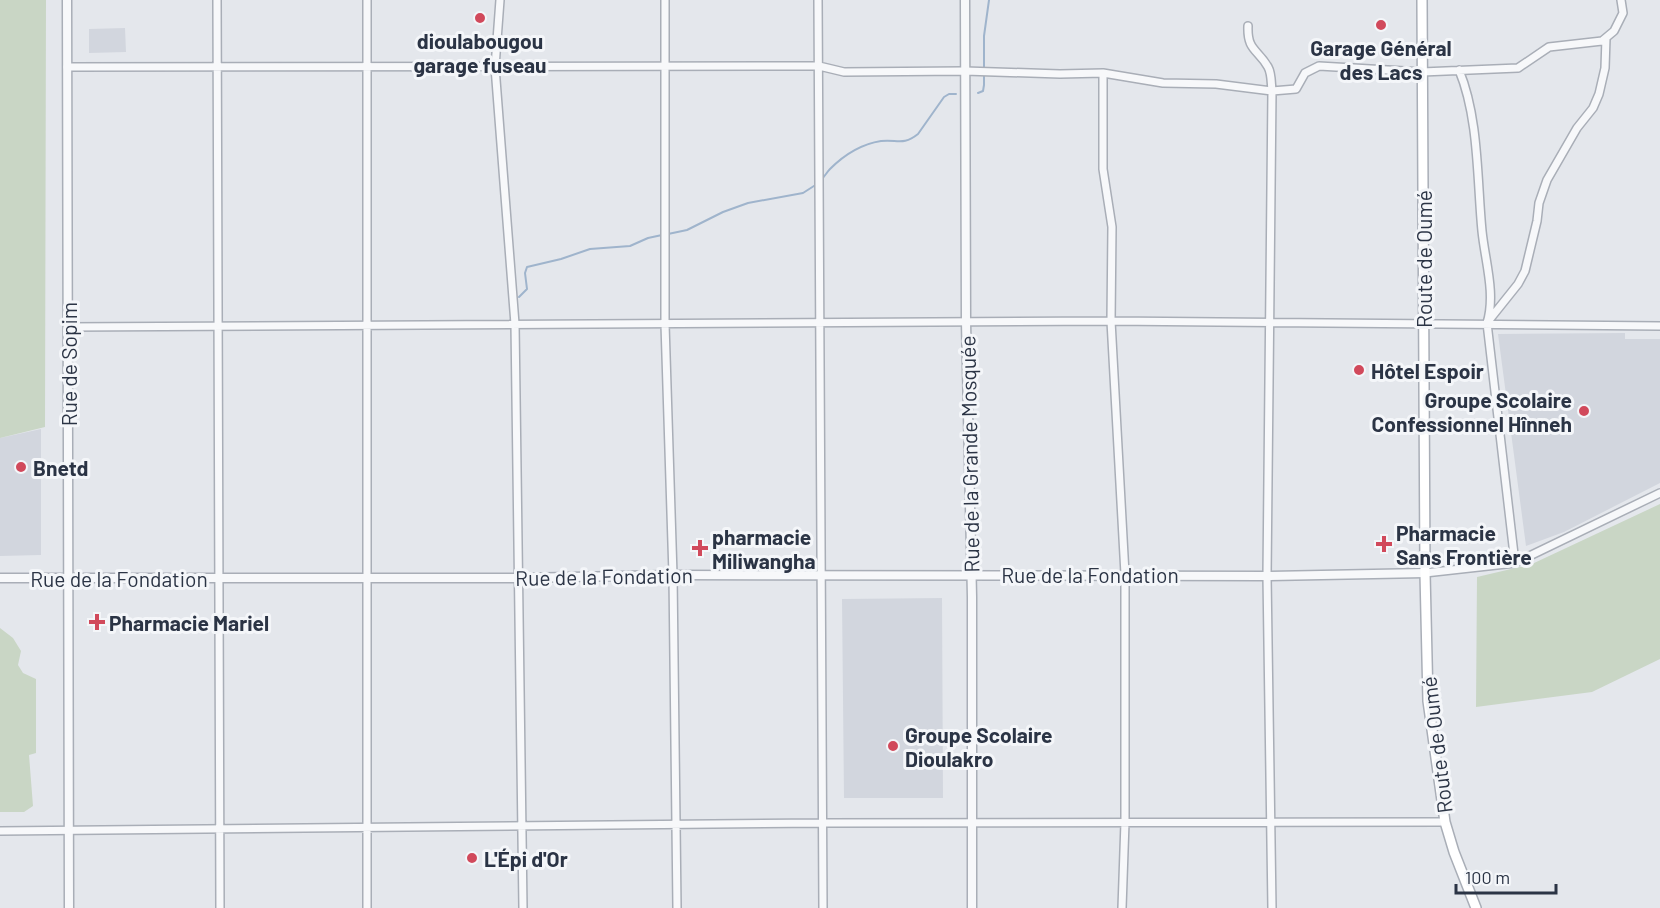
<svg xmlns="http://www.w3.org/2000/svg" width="1660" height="908" viewBox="0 0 1660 908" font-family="Barlow,sans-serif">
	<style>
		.built { fill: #d2d6de }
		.green { fill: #c9d6c5 }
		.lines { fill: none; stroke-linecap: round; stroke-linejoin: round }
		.stream { stroke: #9fb4cc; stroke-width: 2 }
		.minor-casing { stroke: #a9aeb7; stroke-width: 10 }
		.tertiary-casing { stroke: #a9aeb7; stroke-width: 11 }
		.secondary-casing { stroke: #a9aeb7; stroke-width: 12 }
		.minor { stroke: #f7f8fa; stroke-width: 7 }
		.tertiary { stroke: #f7f8fa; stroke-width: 8 }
		.secondary { stroke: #fff; stroke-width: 9 }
		.poi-dot { fill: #d1495b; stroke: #f4f6f9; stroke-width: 2 }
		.labels { text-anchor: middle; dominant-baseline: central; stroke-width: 6; stroke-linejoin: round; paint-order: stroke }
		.poi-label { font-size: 21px; font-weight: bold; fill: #2b3445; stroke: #f4f6f9; text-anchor: start }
		.street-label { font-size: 21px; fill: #2b3445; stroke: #f4f6f9 }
	</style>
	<rect width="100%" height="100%" fill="#e4e7ec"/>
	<path class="built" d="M125 28 126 52 89 53V29Z
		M1625 333V339H1660V483L1564 532 1526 546 1498 334Z
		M41 429V555L0 556V438Z
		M942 598 943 798H844L842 599Z"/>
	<path class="green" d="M0 0H46L45 427 0 438Z
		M1660 504V659L1592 692 1476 707 1477 577 1532 564Z
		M0 628 13 638 21 651 18 665 23 673 36 679V753L29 755 33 806 24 812H0Z"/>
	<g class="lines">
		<path class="stream" d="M978 93 983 91 984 85V36L989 0
			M821 180C825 176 827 172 830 169 844 155 862 144 881 141 897 139 903 146 918 134L944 97 949 94H956
			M668 234 687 230 723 212 748 203 803 193 817 184
			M519 297 527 289 525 273 527 267 561 259 590 249 630 246 648 238 662 235"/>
		<g class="minor-casing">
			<path id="minor" d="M217 0 220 908
				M367 0V908
				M500 0 495 67 515 324 523 908
				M665 0V324L673 575 677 908
				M818 0 823 908
				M1248 26C1247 51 1258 49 1268 67 1272 74 1271 84 1272 91L1267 576 1272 908
				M67 67 819 66 844 72 965 71 1060 74 1103 73 1163 83 1216 84 1272 91 1296 89 1305 73 1319 66 1422 72 1518 68 1549 47 1602 41 1614 31 1623 13 1621 0
				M1459 70C1479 118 1477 180 1482 231 1485 261 1496 294 1487 323L1515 563
				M1103 73V169L1112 227 1111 321 1125 574V822L1122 908
				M1490 319 1518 284 1525 271 1537 221 1539 203 1547 180 1577 128 1593 108 1599 94 1605 68 1606 38
				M68 327 1111 321 1660 326
				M1425 573 1515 563 1660 493
				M0 831 822 823 1445 822"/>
		</g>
		<g class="tertiary-casing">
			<path id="tertiary" d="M67 0 69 908
				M965 0 966 322 972 597V908
				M0 578H519L673 575 1267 576 1425 573"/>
		</g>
		<g class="secondary-casing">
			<path id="secondary" d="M1422 0 1425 573 1428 701 1445 822 1454 852 1476 908"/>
		</g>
		<use href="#minor" class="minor"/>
		<use href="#tertiary" class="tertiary"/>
		<use href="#secondary" class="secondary"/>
	</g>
	<g class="poi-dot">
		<circle cx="480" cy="18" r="6"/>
		<circle cx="1381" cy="25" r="6"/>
		<circle cx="1359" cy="370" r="6"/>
		<circle cx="1584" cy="411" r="6"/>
		<circle cx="21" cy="467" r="6"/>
		<path d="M1381 535h6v6h6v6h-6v6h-6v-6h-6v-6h6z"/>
		<path d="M697 539h6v6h6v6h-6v6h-6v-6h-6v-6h6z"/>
		<path d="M94 613h6v6h6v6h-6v6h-6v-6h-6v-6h6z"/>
		<circle cx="893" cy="746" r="6"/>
		<circle cx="472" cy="858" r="6"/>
	</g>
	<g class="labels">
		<g class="poi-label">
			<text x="480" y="40" text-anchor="middle">dioulabougou<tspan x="480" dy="24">garage fuseau</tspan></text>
			<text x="1381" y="47" text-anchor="middle">Garage Général<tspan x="1381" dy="24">des Lacs</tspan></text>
			<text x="1371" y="370">Hôtel Espoir</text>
			<text x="1572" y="399" text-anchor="end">Groupe Scolaire<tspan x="1572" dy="24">Confessionnel Hînneh</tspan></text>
			<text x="33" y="467">Bnetd</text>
			<text x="1396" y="532">Pharmacie<tspan x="1396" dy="24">Sans Frontière</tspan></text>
			<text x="712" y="536">pharmacie<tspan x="712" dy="24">Miliwangha</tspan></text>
			<text x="109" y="622">Pharmacie Mariel</text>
			<text x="905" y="734">Groupe Scolaire<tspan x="905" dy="24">Dioulakro</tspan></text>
			<text x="484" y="858">L'Épi d'Or</text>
		</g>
		<g class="street-label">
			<text transform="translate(1423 259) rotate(-90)">Route de Oumé</text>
			<text transform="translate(68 364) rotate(-90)">Rue de Sopim</text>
			<text transform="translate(969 454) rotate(-91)">Rue de la Grande Mosquée</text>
			<text x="1090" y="574">Rue de la Fondation</text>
			<text transform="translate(604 576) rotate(-1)">Rue de la Fondation</text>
			<text x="119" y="578">Rue de la Fondation</text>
			<text transform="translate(1436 745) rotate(-97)">Route de Oumé</text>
		</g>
	</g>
	<path d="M1456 884v9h100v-9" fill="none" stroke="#2b3445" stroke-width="3"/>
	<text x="1465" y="884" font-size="18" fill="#2b3445" stroke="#f4f6f9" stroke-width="4.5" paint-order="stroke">100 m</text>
</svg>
